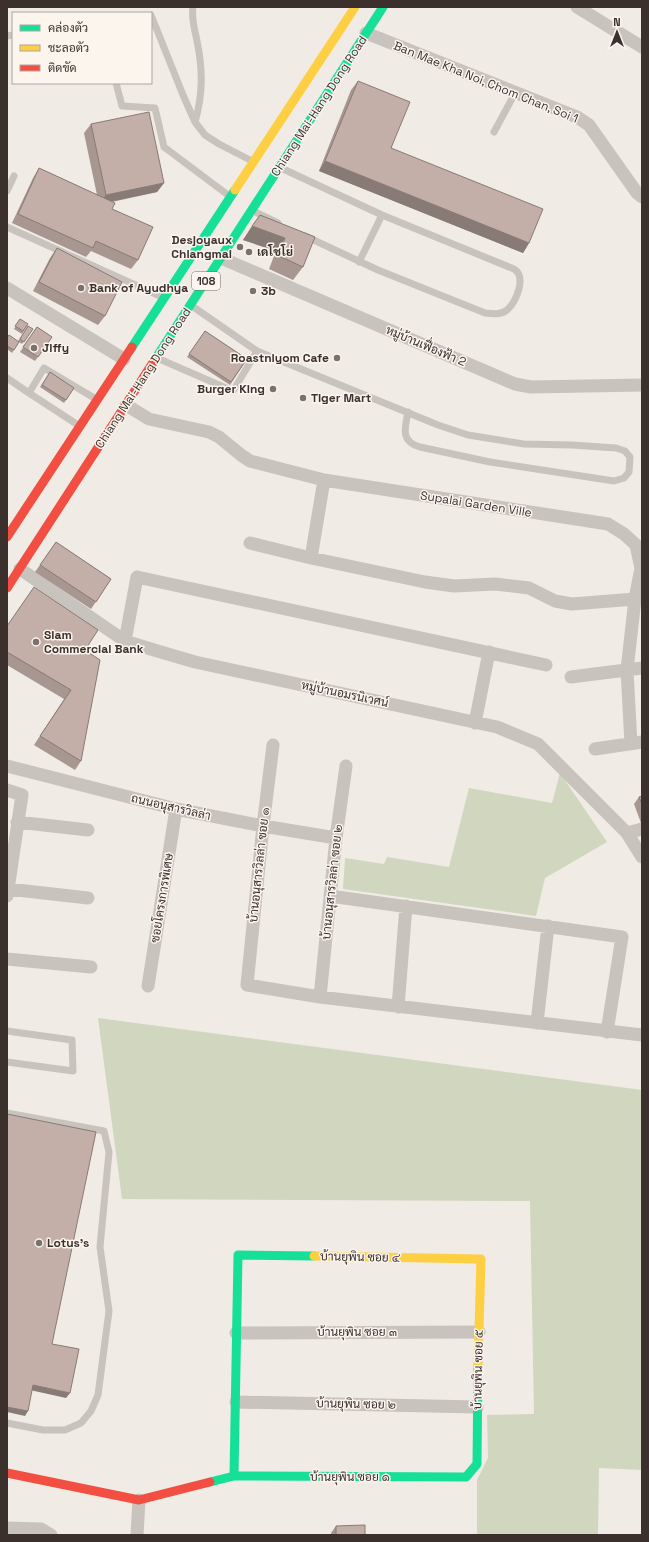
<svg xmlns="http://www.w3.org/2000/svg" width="649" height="1542" viewBox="0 0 649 1542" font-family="'Space Grotesk',Sarabun,sans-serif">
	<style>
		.green { fill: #d1d6bf }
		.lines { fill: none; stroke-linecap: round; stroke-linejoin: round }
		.lane { stroke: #c9c3be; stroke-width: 7 }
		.street { stroke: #c9c3be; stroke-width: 13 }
		.fast { stroke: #16e098; stroke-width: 9 }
		.slow { stroke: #ffcf43; stroke-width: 9 }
		.jam { stroke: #f24e42; stroke-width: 9 }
		.wall { fill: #a89690 }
		.shaded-wall { fill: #887a75 }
		.building { fill: #c3afa7; stroke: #887a75 }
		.poi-dot { fill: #7a716c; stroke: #fbf5ee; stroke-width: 1.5 }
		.labels { text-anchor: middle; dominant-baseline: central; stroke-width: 3; stroke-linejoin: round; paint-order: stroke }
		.shield { fill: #fbf5ee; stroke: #756b66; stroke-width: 1 }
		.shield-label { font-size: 11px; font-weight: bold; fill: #3b302b }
		.street-label { font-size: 12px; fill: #3b302b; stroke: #fbf5ee }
		.poi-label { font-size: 12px; font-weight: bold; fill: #3b302b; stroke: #fbf5ee; text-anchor: start }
	</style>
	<rect width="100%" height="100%" fill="#f0ebe5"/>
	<path class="green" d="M560 773 607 842 545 878 536 916 343 889 345 858 384 864 387 857 449 867 469 788 552 803Z
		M98 1018 642 1090V1470L599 1468 598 1535H477V1480L488 1458 487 1415 534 1414 530 1201 122 1199Z"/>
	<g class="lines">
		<path class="lane" d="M193 7C191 19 195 30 197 41 203 70 203 94 195 122
			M151 15 183 95 195 122 205 135 219 144 252 161
			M7 36 13 35
			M116 83 122 106 155 108 164 147 228 195
			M494 132 515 93
			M281 168 382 215 359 262
			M7 191 14 176
			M253 211 278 223
			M7 227 162 297
			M305 236 378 270 485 313C493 314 501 315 507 310 516 302 527 277 514 269L382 215
			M257 351 438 425 468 435 524 444 572 445 616 448 625 451 630 457 629 472 624 478 614 481 490 462 420 447C400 441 405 428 408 412
			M157 358 233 391 257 351 192 306
			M7 378 29 393
			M78 425 29 393 44 368 96 399
			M7 1031 72 1040 73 1071 7 1062
			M7 1113 104 1131 109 1152 100 1247 109 1311 98 1395 91 1411 81 1423 65 1430H43L7 1423"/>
		<path class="street" d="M577 7 642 47
			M366 33 577 117 589 125 637 193 642 197
			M221 258 515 384 531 387 642 385
			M7 288 124 359
			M126 405 149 419 209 432 219 437 241 455 250 461 324 480 608 524 624 534 636 545 641 568 635 599 627 670 631 744
			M250 543 311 558 425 582 454 586 495 584 529 588 555 601 572 604 635 599
			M311 558 324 480
			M20 569 125 641 154 650 195 662 497 727 538 744 627 833 642 857
			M125 641 137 577 546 665
			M571 677 642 668
			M475 723 489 652
			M273 745 263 826 247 985 320 997 642 1035
			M595 749 642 742
			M7 766 176 809 263 826 336 838
			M7 790 22 795 7 896
			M17 822 88 830
			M627 833 642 829
			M8 889 88 898
			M330 896 622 937 607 1032
			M7 959 91 967
			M148 986 176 809
			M320 997 336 838 346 766
			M398 1007 406 906
			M537 1023 548 926
			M236 1333 479 1332
			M236 1402 477 1407
			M7 1528 41 1529 51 1535
			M137 1535 139 1500"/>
		<path class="fast" d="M132 347 235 190
			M154 361 383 7
			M234 1476 238 1255 314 1256
			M210 1482 234 1476 466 1477 477 1464 478 1366"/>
		<path class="slow" d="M235 190 355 7
			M314 1256 481 1259 478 1366"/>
		<path class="jam" d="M7 537 132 347
			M7 588 154 361
			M7 1473 139 1500 210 1482"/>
	</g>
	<path class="wall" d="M358 81 391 148 529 243 523 253 319 171 351 90Z
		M91 124 164 183 157 192 112 202V209L138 260 131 269 91 251 86 257 12 223 33 178 39 168 97 195 84 133Z
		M260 215 315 237 303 267 293 280 269 269 276 251 243 240Z
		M57 248 105 316 98 325 33 291 50 258Z
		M20 319 28 324 22 334 14 329Z
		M28 326 33 329 22 344 19 342 12 353 7 349V338L18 341Z
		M37 327 52 337 35 361 20 352Z
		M205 331 247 359 230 385 187 357Z
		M50 372 74 388 64 403 40 387Z
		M56 542 111 579 91 609 35 572Z
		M7 626 85 650 81 761 75 770 34 745 64 699 7 665Z
		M642 796V823H641L634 804 639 797Z
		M336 1526 365 1535H331V1533Z"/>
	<path class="shaded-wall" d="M325 161 529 243 523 253 319 171Z
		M164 183 157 192 99 204 106 195Z
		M252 226 285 238 276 251 243 240Z
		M33 1385 70 1393 66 1398 30 1390Z
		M7 1407 28 1411 25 1416 7 1412Z"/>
	<path class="building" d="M358 81 410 102 391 148 543 209 529 243 325 161Z
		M149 112 164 183 106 195 91 124Z
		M39 168 115 203 112 209 153 227 138 260 96 241 93 248 18 214Z
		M260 215 315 237 303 267 279 256 285 238 252 226Z
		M57 248 122 282 105 316 39 282Z
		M20 319 28 324 23 331 15 326Z
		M28 326 33 329 24 342 20 339Z
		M37 327 52 337 38 357 23 347Z
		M205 331 247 359 231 382 189 354Z
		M9 335 19 342 14 350 7 346V338Z
		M50 372 74 388 66 400 42 385Z
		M56 542 111 579 96 602 40 565Z
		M34 587 98 630 85 650 100 660 81 761 40 736 71 690 7 652V626Z
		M642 796V804L639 797Z
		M7 1114 96 1132 52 1344 79 1349 70 1393 33 1385 28 1411 7 1407Z
		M365 1525V1535H336V1526Z"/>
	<g class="poi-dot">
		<circle cx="240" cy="247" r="4"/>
		<circle cx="249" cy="252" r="4"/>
		<circle cx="81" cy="288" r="4"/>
		<circle cx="253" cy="291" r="4"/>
		<circle cx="34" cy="348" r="4"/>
		<circle cx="337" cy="358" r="4"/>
		<circle cx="273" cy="389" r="4"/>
		<circle cx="303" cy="398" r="4"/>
		<circle cx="36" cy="642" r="4"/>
		<circle cx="39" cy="1243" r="4"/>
	</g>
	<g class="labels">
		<rect class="shield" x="192" y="272" width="28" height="18" rx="3"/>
		<g class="shield-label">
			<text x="206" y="281">108</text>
		</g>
		<g class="street-label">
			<text transform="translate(486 82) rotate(22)">Ban Mae Kha Noi, Chom Chan, Soi 1</text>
			<text transform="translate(319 106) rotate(-57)">Chiang Mai-Hang Dong Road</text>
			<text transform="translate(426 346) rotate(23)">หมู่บ้านเฟื่องฟ้า 2</text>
			<text transform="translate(143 378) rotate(-57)">Chiang Mai-Hang Dong Road</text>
			<text transform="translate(476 504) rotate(9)">Supalai Garden Ville</text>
			<text transform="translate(345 694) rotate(12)">หมู่บ้านอมรนิเวศน์</text>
			<text transform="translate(171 807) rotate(13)">ถนนอนุสารวิลล่า</text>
			<text transform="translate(259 865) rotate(-84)">บ้านอนุสารวิลล่า ซอย ๑</text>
			<text transform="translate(332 882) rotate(-84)">บ้านอนุสารวิลล่า ซอย ๒</text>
			<text transform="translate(162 898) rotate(-81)">ซอยโครงการพิเศษ</text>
			<text transform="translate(360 1257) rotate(1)">บ้านยุพิน ซอย ๔</text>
			<text x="357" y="1332">บ้านยุพิน ซอย ๓</text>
			<text transform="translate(478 1370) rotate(-89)">บ้านยุพิน ซอย ๕</text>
			<text transform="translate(356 1404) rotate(1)">บ้านยุพิน ซอย ๒</text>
			<text x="350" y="1477">บ้านยุพิน ซอย ๑</text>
		</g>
		<g class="poi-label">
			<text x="232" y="240" text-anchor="end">Desjoyaux<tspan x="232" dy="14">Chiangmai</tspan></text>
			<text x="257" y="252">เดโชโย่</text>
			<text x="89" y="288">Bank of Ayudhya</text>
			<text x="261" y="291">3b</text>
			<text x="42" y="348">Jiffy</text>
			<text x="329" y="358" text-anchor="end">Roastniyom Cafe</text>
			<text x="265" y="389" text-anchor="end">Burger King</text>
			<text x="311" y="398">Tiger Mart</text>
			<text x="44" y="635">Siam<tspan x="44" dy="14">Commercial Bank</tspan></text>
			<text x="47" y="1243">Lotus's</text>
		</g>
	</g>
	<rect width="649" height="1542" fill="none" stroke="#3b302b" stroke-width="16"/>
	<rect x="12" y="12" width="140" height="72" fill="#fbf5ee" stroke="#aea6a0"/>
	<rect x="20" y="25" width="20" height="6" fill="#16e098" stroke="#aea6a0"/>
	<text x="48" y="32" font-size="12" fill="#3b302b">คล่องตัว</text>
	<rect x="20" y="45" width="20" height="6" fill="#ffcf43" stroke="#aea6a0"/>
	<text x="48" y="52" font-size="12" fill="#3b302b">ชะลอตัว</text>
	<rect x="20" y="65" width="20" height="6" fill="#f24e42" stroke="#aea6a0"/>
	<text x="48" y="72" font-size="12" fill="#3b302b">ติดขัด</text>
	<g transform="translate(617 32)" stroke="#fbf5ee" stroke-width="3" paint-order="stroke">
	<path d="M0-3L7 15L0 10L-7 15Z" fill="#3b302b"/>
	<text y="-6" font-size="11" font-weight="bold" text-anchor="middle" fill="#3b302b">N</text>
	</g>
</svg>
